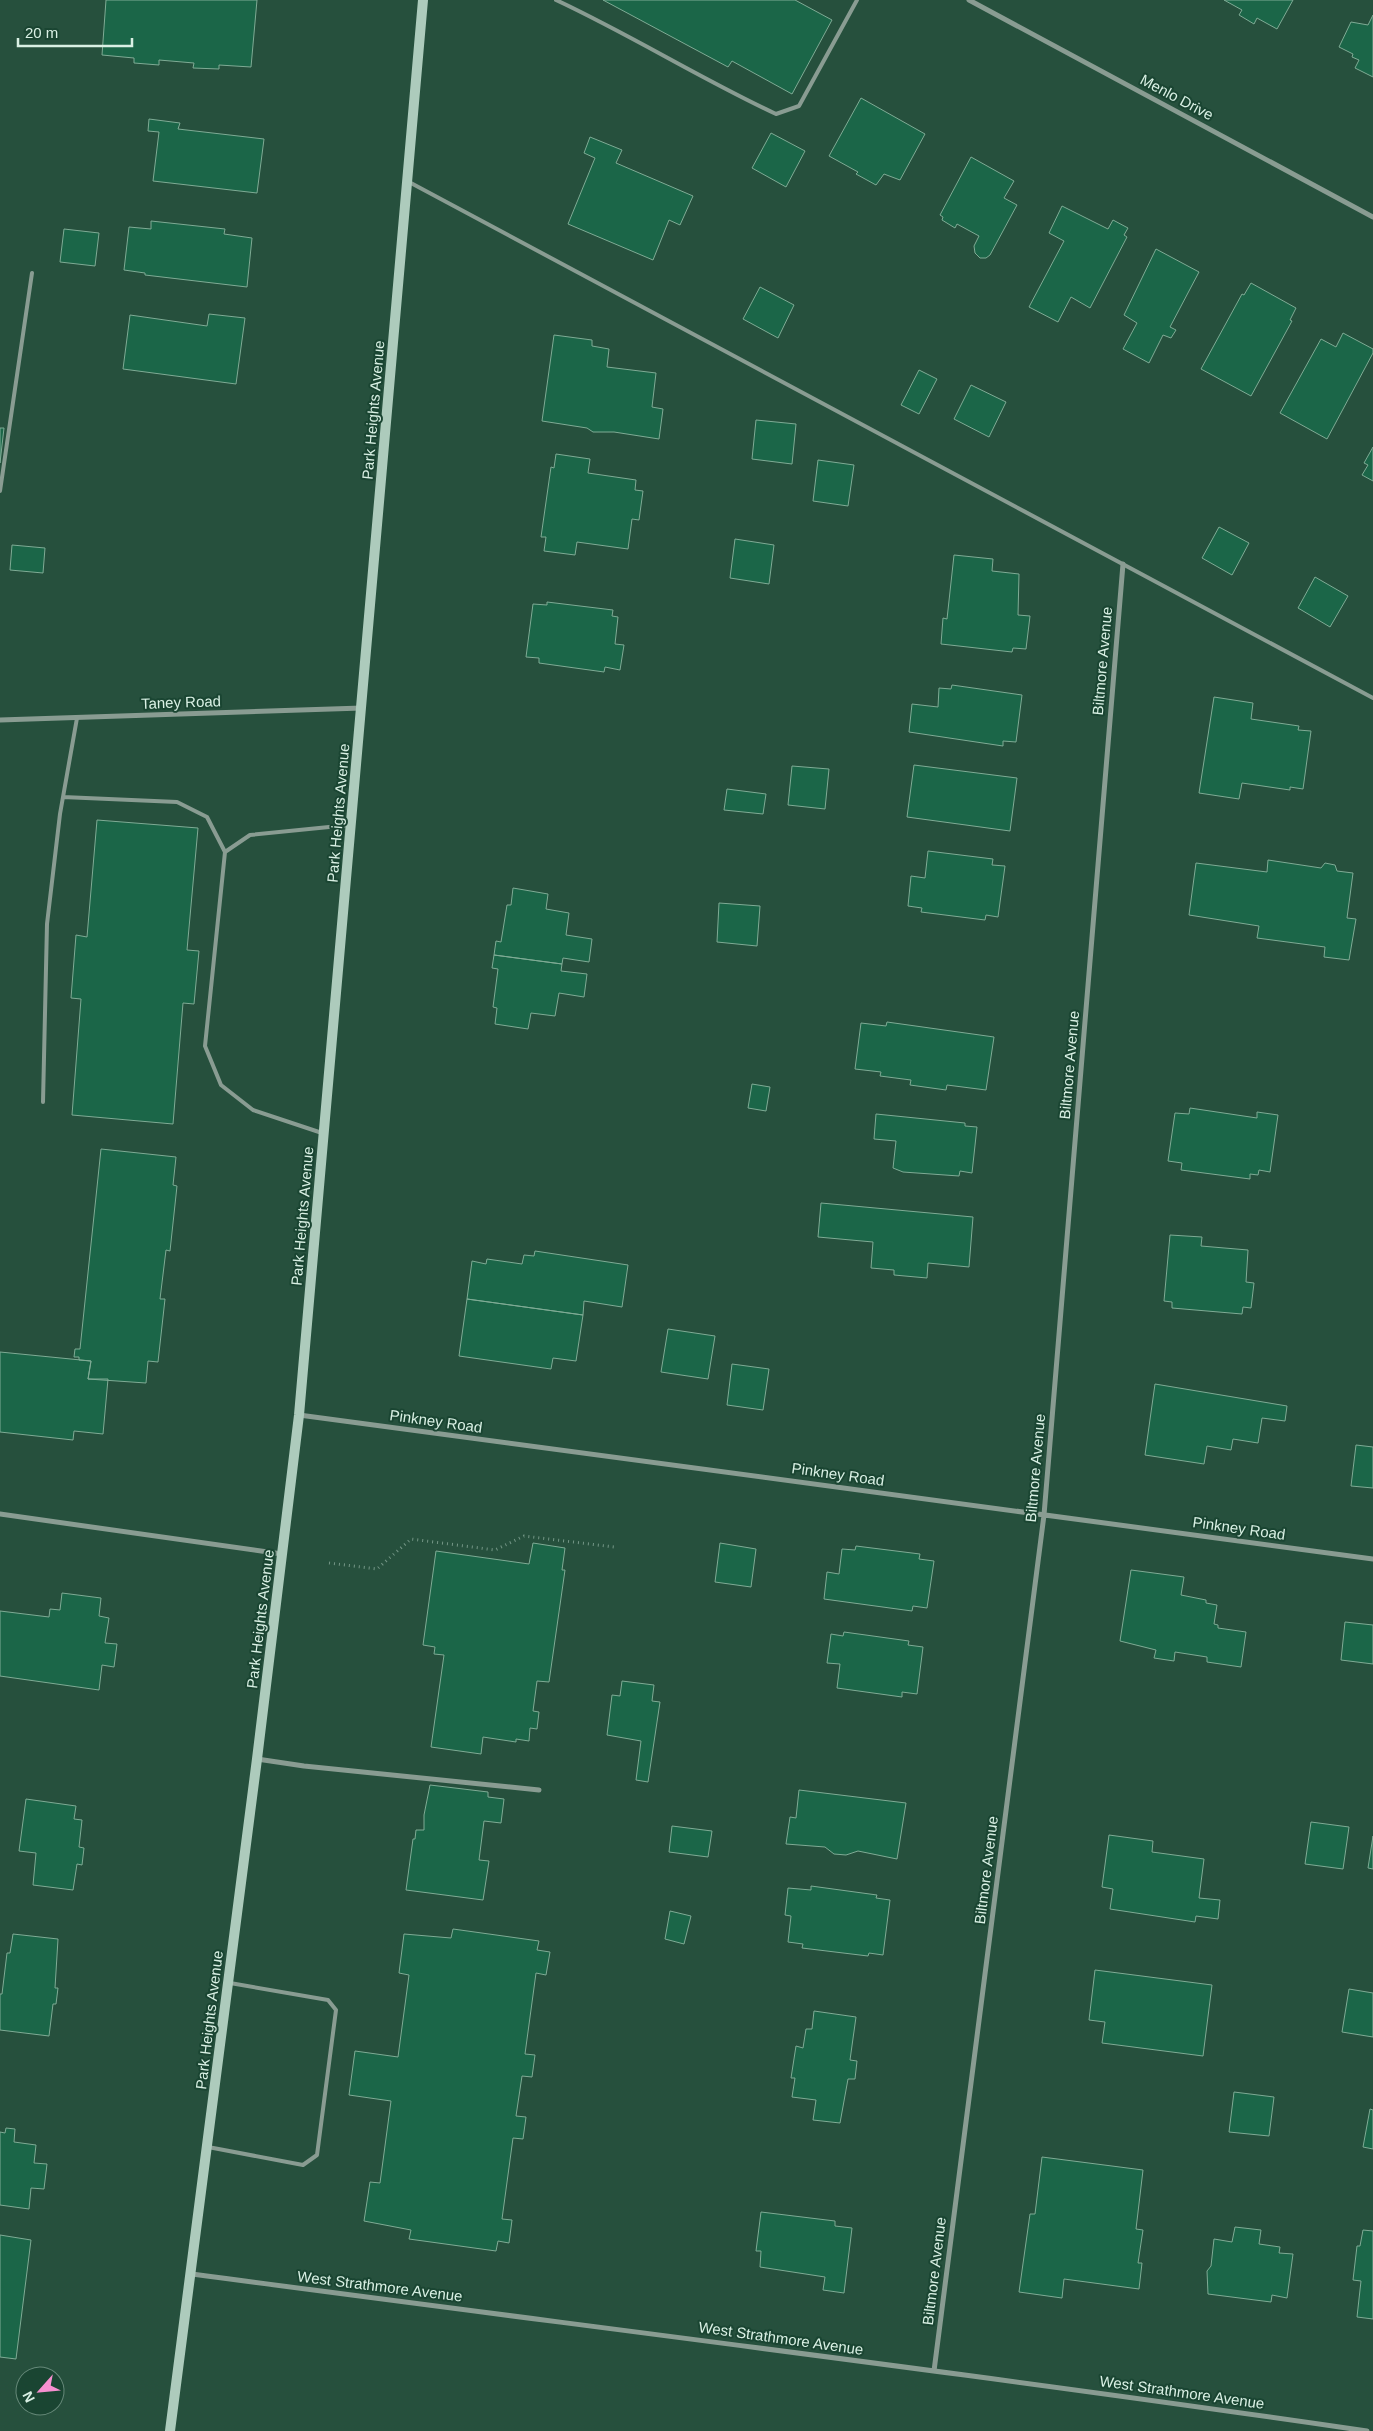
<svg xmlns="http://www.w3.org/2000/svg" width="1373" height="2431" viewBox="0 0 1373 2431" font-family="Helvetica,sans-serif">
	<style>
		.building { fill: #1b6648; stroke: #7fab95 }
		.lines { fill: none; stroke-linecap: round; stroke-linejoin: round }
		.path { stroke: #749686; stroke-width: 3; stroke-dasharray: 1 4; stroke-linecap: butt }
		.lane { stroke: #899c92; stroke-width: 4 }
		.street { stroke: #899c92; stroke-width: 5 }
		.secondary { stroke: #adcbbc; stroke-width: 10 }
		.labels { text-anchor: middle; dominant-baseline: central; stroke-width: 4; stroke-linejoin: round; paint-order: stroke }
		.street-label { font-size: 15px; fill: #d9f0e4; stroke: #1a4532 }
	</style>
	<rect width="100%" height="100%" fill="#26503d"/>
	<path class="building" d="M106 0H257L251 67 219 65V69L193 68 194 63 159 60V65L134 63V58L102 55Z
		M603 0H795L832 20 792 94 732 61 728 67Z
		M1224 0H1293L1277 29 1257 18 1254 24 1239 15 1242 10Z
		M1373 15V77L1355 68 1359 60 1352 57 1353 54 1339 47 1351 22 1368 25Z
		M861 98 925 134 900 180 884 174 876 185 856 174 858 172 829 156Z
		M149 119 180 123 178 129 264 139 257 193 153 181 159 132 148 131Z
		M771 133 805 151 786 187 752 168Z
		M590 137 622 150 616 163 693 196 680 225 669 220 653 260 568 224 595 158 584 153Z
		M971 157 1014 181 1004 198 1017 205 990 255 986 258H980L975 253 974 246 979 236 957 224 955 228 942 220 943 217 940 215Z
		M1062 206 1108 229 1113 220 1128 228 1124 235 1127 237 1090 308 1071 297 1058 322 1029 307 1064 241 1049 233Z
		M151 221 225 229 224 234 252 238 247 287 145 275V273L124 270 129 227 151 229Z
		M64 229 99 233 95 266 60 262Z
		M1156 249 1199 272 1170 327 1176 330 1171 338 1163 335 1149 363 1123 349 1137 323 1124 315Z
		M1251 283 1296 308 1290 320 1292 321 1251 396 1201 369 1242 294 1244 295Z
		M760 287 794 305 778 338 743 319Z
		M209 314 245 318 236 384 123 369 130 315 207 326Z
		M1343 333 1373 349V353L1327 439 1280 413 1321 339 1336 347Z
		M554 335 592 340V346L609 349 607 367 656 373 652 407 663 409 659 439 614 432H593L587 428 542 421Z
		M919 370 937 379 919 414 901 405Z
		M971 385 1006 402 989 437 954 419Z
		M756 420 796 424 792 464 752 459Z
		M0 428H4L0 463Z
		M1373 447V481L1362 475 1368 465 1364 463Z
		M556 454 590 459 588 473 636 480 635 490 643 491 639 520 632 519 628 549 577 542 575 555 544 551 546 537H541L551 467 554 468Z
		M818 460 854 465 848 506 813 501Z
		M1219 527 1249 543 1232 575 1202 558Z
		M735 539 774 545 769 584 730 578Z
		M12 545 45 548 43 573 10 570Z
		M954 555 993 559 992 571 1019 574 1018 615 1030 616 1026 649 1013 648 1012 652 941 644 943 618 947 619Z
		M1315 577 1348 596 1330 627 1298 608Z
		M547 602 613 610 612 616 618 617 615 644 624 645 620 670 605 667 604 672 539 663V658L526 657 533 604 547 605Z
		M952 685 1022 695 1016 742 1003 741V746L909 732 912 704 938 707 939 688 951 689Z
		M1214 697 1253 703 1251 719 1299 726 1298 730 1311 731 1303 789 1290 787V790L1242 783 1239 799 1199 793Z
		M914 765 1017 778 1010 831 907 817Z
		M792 766 829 769 825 809 788 805Z
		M727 789 766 794 763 814 724 810Z
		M97 820 198 828 187 950 199 951 194 1004 183 1003 173 1124 72 1115 81 999 71 998 76 935 87 937Z
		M928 851 993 859 992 865 1005 866 998 917 986 915 985 920 921 912 922 908 908 906 911 876 925 878Z
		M1268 860 1321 868 1325 863 1335 865 1337 871 1353 873 1347 918 1356 919 1349 960 1324 957 1325 947 1257 938 1259 926 1189 915 1196 863 1267 872Z
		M513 888 548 894 546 909 569 913 566 935 592 939 589 962 563 958 562 964 494 955 496 941 501 942 507 905H511Z
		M719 903 760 906 757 946 717 942Z
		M494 955 562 964 561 971 587 974 584 997 559 993 555 1016 531 1013 528 1029 495 1024 497 1008 493 1007 498 969 492 968Z
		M887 1022 994 1037 986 1090 947 1085 946 1090 910 1085 911 1080 880 1076 881 1072 855 1069 861 1023 886 1026Z
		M752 1084 770 1087 766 1111 748 1108Z
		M1190 1108 1257 1118V1112L1278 1115 1270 1172 1259 1170 1258 1175 1250 1174V1179L1181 1170 1182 1163 1168 1161 1175 1113 1189 1114Z
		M876 1114 965 1123V1126L977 1127 972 1173 960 1171 959 1176 903 1172 893 1168 896 1141 874 1139Z
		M101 1149 176 1157 173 1185 177 1186 170 1251 166 1250 160 1299H165L158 1362 148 1361 146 1383 88 1379 91 1361 79 1360V1357H74L75 1349H80Z
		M821 1203 973 1217 969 1267 928 1263 927 1278 894 1275V1270L871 1268 873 1242 818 1237Z
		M1170 1235 1202 1237 1201 1246 1248 1250 1246 1282 1254 1283 1251 1308 1243 1307 1242 1314 1172 1308V1302L1164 1301Z
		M535 1251 628 1265 622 1307 584 1301 583 1315 467 1299 472 1261 486 1264 487 1259 522 1264 524 1255 534 1256Z
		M467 1299 583 1315 576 1361 553 1358 551 1369 459 1356Z
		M668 1329 715 1336 708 1379 661 1372Z
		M0 1352 91 1361 88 1379H108L103 1434 74 1431 73 1440 0 1432Z
		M732 1364 769 1369 763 1410 727 1405Z
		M1155 1384 1287 1406 1285 1421 1262 1418 1258 1443 1233 1439 1231 1450 1207 1446 1204 1464 1145 1455Z
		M1356 1445 1373 1447V1488L1351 1486Z
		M533 1543 565 1548 562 1570H565L549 1682 537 1681 533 1711 539 1712 537 1729 530 1728 529 1741 516 1739V1742L483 1737 481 1754 431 1747 444 1655 434 1654 435 1647 423 1645 436 1551 529 1564Z
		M720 1543 756 1549 751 1587 715 1582Z
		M856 1546 920 1554 919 1559 934 1561 927 1608 913 1606 912 1611 824 1599 827 1572 839 1574 842 1549 855 1550Z
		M1131 1570 1184 1577 1181 1595 1206 1600V1603L1217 1605 1214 1624 1218 1625V1628L1246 1632 1241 1667 1207 1662V1657L1175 1652 1174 1661 1154 1658 1156 1650 1120 1641Z
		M62 1593 101 1598 99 1616 109 1618 105 1643 117 1644 114 1667 102 1665 99 1690 0 1676V1611L49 1617 50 1609 60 1610Z
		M1345 1622 1373 1625V1664L1341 1660Z
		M844 1632 909 1641 908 1645 923 1647 917 1694 902 1692V1697L837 1688 840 1664 827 1663 831 1634 843 1636Z
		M622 1681 654 1685 652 1701 660 1702 648 1782 636 1780 641 1741 607 1735 612 1695 620 1696Z
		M430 1785 488 1792V1797L504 1799 501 1823 484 1821 479 1860 489 1861 483 1900 406 1890 413 1839H415L416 1830H424V1815Z
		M799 1790 906 1803 897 1859 858 1851 846 1855 834 1854 825 1847 786 1844 790 1817 796 1818Z
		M26 1799 76 1806 74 1819 82 1820 79 1847 84 1848 82 1865 77 1864 73 1890 33 1885 36 1853 19 1851Z
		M1311 1822 1349 1827 1343 1869 1305 1864Z
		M672 1826 712 1831 708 1857 669 1852Z
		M1109 1835 1153 1841 1152 1852 1204 1859 1199 1898 1220 1900 1218 1919 1196 1916 1195 1922 1110 1909 1113 1889 1102 1887Z
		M1373 1836V1869L1368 1868Z
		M811 1886 877 1895 876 1898 890 1900 883 1955 869 1953 868 1956 802 1948 803 1944 788 1942 791 1916 785 1915 788 1888 811 1890Z
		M670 1911 691 1916 684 1944 665 1939Z
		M453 1929 539 1941 537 1950 550 1952 546 1975 536 1973 525 2054 535 2055 532 2077 522 2076 516 2116 526 2117 523 2139 513 2138 502 2219 512 2220 509 2243 498 2241 496 2251 409 2239 411 2230 364 2221 370 2182 380 2183 391 2101 349 2095 355 2051 398 2057 409 1975 399 1973 404 1934 451 1938Z
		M13 1934 58 1939 55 1988H58L56 2004H53L49 2036 0 2030V1994H2L7 1953H10Z
		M1095 1970 1212 1985 1203 2056 1102 2043 1105 2022 1089 2020Z
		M1349 1989 1373 1993V2037L1342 2032Z
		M814 2011 856 2017 850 2060 857 2061 855 2079H848L840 2123 813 2120 816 2100 792 2097 795 2078H791L796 2046 803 2048 806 2029H812Z
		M1234 2092 1274 2097 1269 2136 1229 2132Z
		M1370 2109 1373 2110V2149L1363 2147Z
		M6 2128 15 2129 14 2142 36 2145 34 2163 47 2164 44 2189 31 2188 29 2209 0 2205V2132L5 2133Z
		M1042 2157 1143 2170 1136 2229 1143 2230 1138 2263H1142L1139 2289 1064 2279 1062 2298 1019 2292 1030 2214H1035Z
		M761 2212 835 2221V2226L852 2228 844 2293 823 2290 825 2277 760 2267 761 2251H756Z
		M1235 2227 1261 2230 1259 2244 1280 2247 1279 2253 1293 2254 1287 2298 1272 2295 1271 2302 1208 2294 1207 2271 1211 2266 1214 2239 1232 2242Z
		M1363 2230 1373 2231V2319L1357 2317 1361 2281 1353 2280 1357 2246H1360Z
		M0 2235 31 2240 16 2359 0 2357Z"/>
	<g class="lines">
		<path class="path" d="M329 1563 377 1569 411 1539 495 1550 524 1536 614 1547"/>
		<path class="lane" d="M556 0C631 35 701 79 776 114L799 106 857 0
			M409 182 1373 698
			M0 491 32 273
			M63 797 177 802 207 817 225 852 205 1046 221 1085 253 1110 322 1133
			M225 852 250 835 349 825
			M43 1102 47 924 60 814 77 718
			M208 2147 303 2165 317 2155 336 2010 328 2000 230 1983"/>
		<path class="street" d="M969 0 1373 217
			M0 720 362 708
			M299 1415 1373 1559
			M0 1514 282 1554
			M257 1759 304 1766 539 1790
			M192 2274C583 2326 976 2374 1367 2431
			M934 2371 1044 1515 1123 564"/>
		<path class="secondary" d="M170 2431 257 1759 299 1415 423 0"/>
	</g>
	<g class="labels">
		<g class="street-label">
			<text transform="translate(1177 97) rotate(28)">Menlo Drive</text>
			<text transform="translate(373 410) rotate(-85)">Park Heights Avenue</text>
			<text transform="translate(1102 661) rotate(-85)">Biltmore Avenue</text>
			<text transform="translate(181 702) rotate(-2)">Taney Road</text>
			<text transform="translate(338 813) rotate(-85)">Park Heights Avenue</text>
			<text transform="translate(1069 1065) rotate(-85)">Biltmore Avenue</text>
			<text transform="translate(302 1216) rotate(-85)">Park Heights Avenue</text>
			<text transform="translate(436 1421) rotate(8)">Pinkney Road</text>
			<text transform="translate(1035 1468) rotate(-85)">Biltmore Avenue</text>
			<text transform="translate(838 1474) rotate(8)">Pinkney Road</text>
			<text transform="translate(1239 1528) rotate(8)">Pinkney Road</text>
			<text transform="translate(260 1619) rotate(-83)">Park Heights Avenue</text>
			<text transform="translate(986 1870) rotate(-83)">Biltmore Avenue</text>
			<text transform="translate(209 2020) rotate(-83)">Park Heights Avenue</text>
			<text transform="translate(934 2271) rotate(-83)">Biltmore Avenue</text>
			<text transform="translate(380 2286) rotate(7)">West Strathmore Avenue</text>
			<text transform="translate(781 2338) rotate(8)">West Strathmore Avenue</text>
			<text transform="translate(1182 2392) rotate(8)">West Strathmore Avenue</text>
		</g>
	</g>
	<g transform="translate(40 2391) rotate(243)"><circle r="24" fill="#1a4532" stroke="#668979"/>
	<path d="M0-4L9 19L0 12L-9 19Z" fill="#f690d0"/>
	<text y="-8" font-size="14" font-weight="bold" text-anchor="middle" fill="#d9f0e4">N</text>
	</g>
	<path d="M18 38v8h114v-8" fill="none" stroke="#d9f0e4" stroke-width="2.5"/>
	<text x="25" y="38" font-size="15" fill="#d9f0e4" stroke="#1a4532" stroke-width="4" paint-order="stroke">20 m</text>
</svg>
